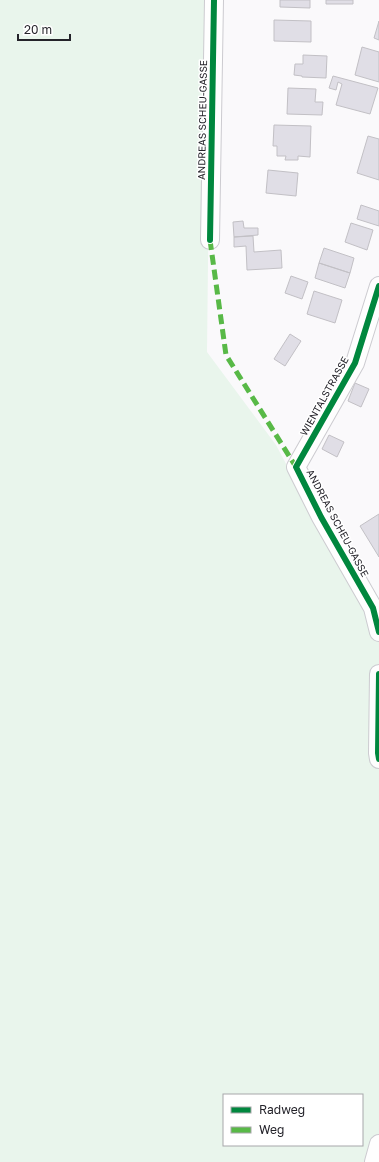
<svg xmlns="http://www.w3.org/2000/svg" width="379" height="1162" viewBox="0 0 379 1162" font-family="'Golos Text',sans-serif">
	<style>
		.green { fill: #e9f5ec; fill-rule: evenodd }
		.building { fill: #e0dee6; stroke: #c2c0c5 }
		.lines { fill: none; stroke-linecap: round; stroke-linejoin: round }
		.street-casing { stroke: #cccbd0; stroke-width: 20 }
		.street { stroke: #fefefe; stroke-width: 18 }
		.quiet { stroke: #58b947; stroke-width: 5; stroke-dasharray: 10 5; stroke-linecap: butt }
		.cycleway-casing { stroke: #fff; stroke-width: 8 }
		.cycleway { stroke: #00873e; stroke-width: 6 }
		.labels { text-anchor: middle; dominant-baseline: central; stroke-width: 3; stroke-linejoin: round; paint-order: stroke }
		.street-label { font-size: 10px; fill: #24232a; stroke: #fff }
	</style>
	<rect width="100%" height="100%" fill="#faf9fb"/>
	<path class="green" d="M0 0H211L207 352 276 445 355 593 379 613V1147L374 1162H0ZM224 1095H362V1145H224Z"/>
	<path class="building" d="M280 0H310V8L280 7Z
		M326 0H353V4H326Z
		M274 20 311 21V42L274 41Z
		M379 21V40L374 38Z
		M362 47 379 52V82L355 75Z
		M303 55 327 56 326 78 302 77V76L294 75 295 64H303Z
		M333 76 378 88 370 114 336 105 342 84 338 82 336 90 329 88Z
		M288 88 316 89 315 102H323L322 115 287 114Z
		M274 125 311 126 310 157 298 156V160H285L286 156H277V146H273Z
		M368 136 379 139V180L357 173Z
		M268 170 298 173 296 196 266 193Z
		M361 205 379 211V226L357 219Z
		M243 221 244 228H258V235L234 237 233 222Z
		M351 223 373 230 367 250 345 242Z
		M253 236 254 252 281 250 282 268 247 270 246 246 234 247V237Z
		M324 248 354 258 350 273 319 263Z
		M319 263 350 273 345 288 315 278Z
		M291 276 308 282 302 299 285 293Z
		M314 291 342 300 335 323 307 314Z
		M290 334 301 341 285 366 274 359Z
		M355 383 369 389 361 407 348 401Z
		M329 435 344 442 337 457 322 449Z
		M379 514V557L360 526Z"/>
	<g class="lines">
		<g class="street-casing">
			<path id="street" d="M210 240 214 0
				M379 286 355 363 296 467 321 517 373 608 379 632
				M379 674 378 753 379 759
				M374 1162 379 1144"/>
		</g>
		<use href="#street" class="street"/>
		<path class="quiet" d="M210 240 226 355 296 467"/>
		<g class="cycleway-casing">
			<path id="cycleway" d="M210 240 214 0
				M379 286 355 363 296 467 321 517 373 608 379 632
				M379 674 378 753 379 759"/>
		</g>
		<use href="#cycleway" class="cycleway"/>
	</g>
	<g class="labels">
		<g class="street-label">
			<text transform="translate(202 120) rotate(-89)">ANDREAS SCHEU-GASSE</text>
			<text transform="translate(324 396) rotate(-61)">WIENTALSTRASSE</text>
			<text transform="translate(338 523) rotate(62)">ANDREAS SCHEU-GASSE</text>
		</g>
	</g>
	<rect x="223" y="1094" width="140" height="52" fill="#ffffff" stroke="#a7a7aa"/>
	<rect x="231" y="1107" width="20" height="6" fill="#00873e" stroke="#a7a7aa"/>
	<text x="259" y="1114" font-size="12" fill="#24232a">Radweg</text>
	<rect x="231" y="1127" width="20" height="6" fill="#58b947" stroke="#a7a7aa"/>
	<text x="259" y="1134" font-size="12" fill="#24232a">Weg</text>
	<path d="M18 34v6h52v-6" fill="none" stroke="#24232a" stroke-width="2"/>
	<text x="24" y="34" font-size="12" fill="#24232a" stroke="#ffffff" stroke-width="3" paint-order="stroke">20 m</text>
</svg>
